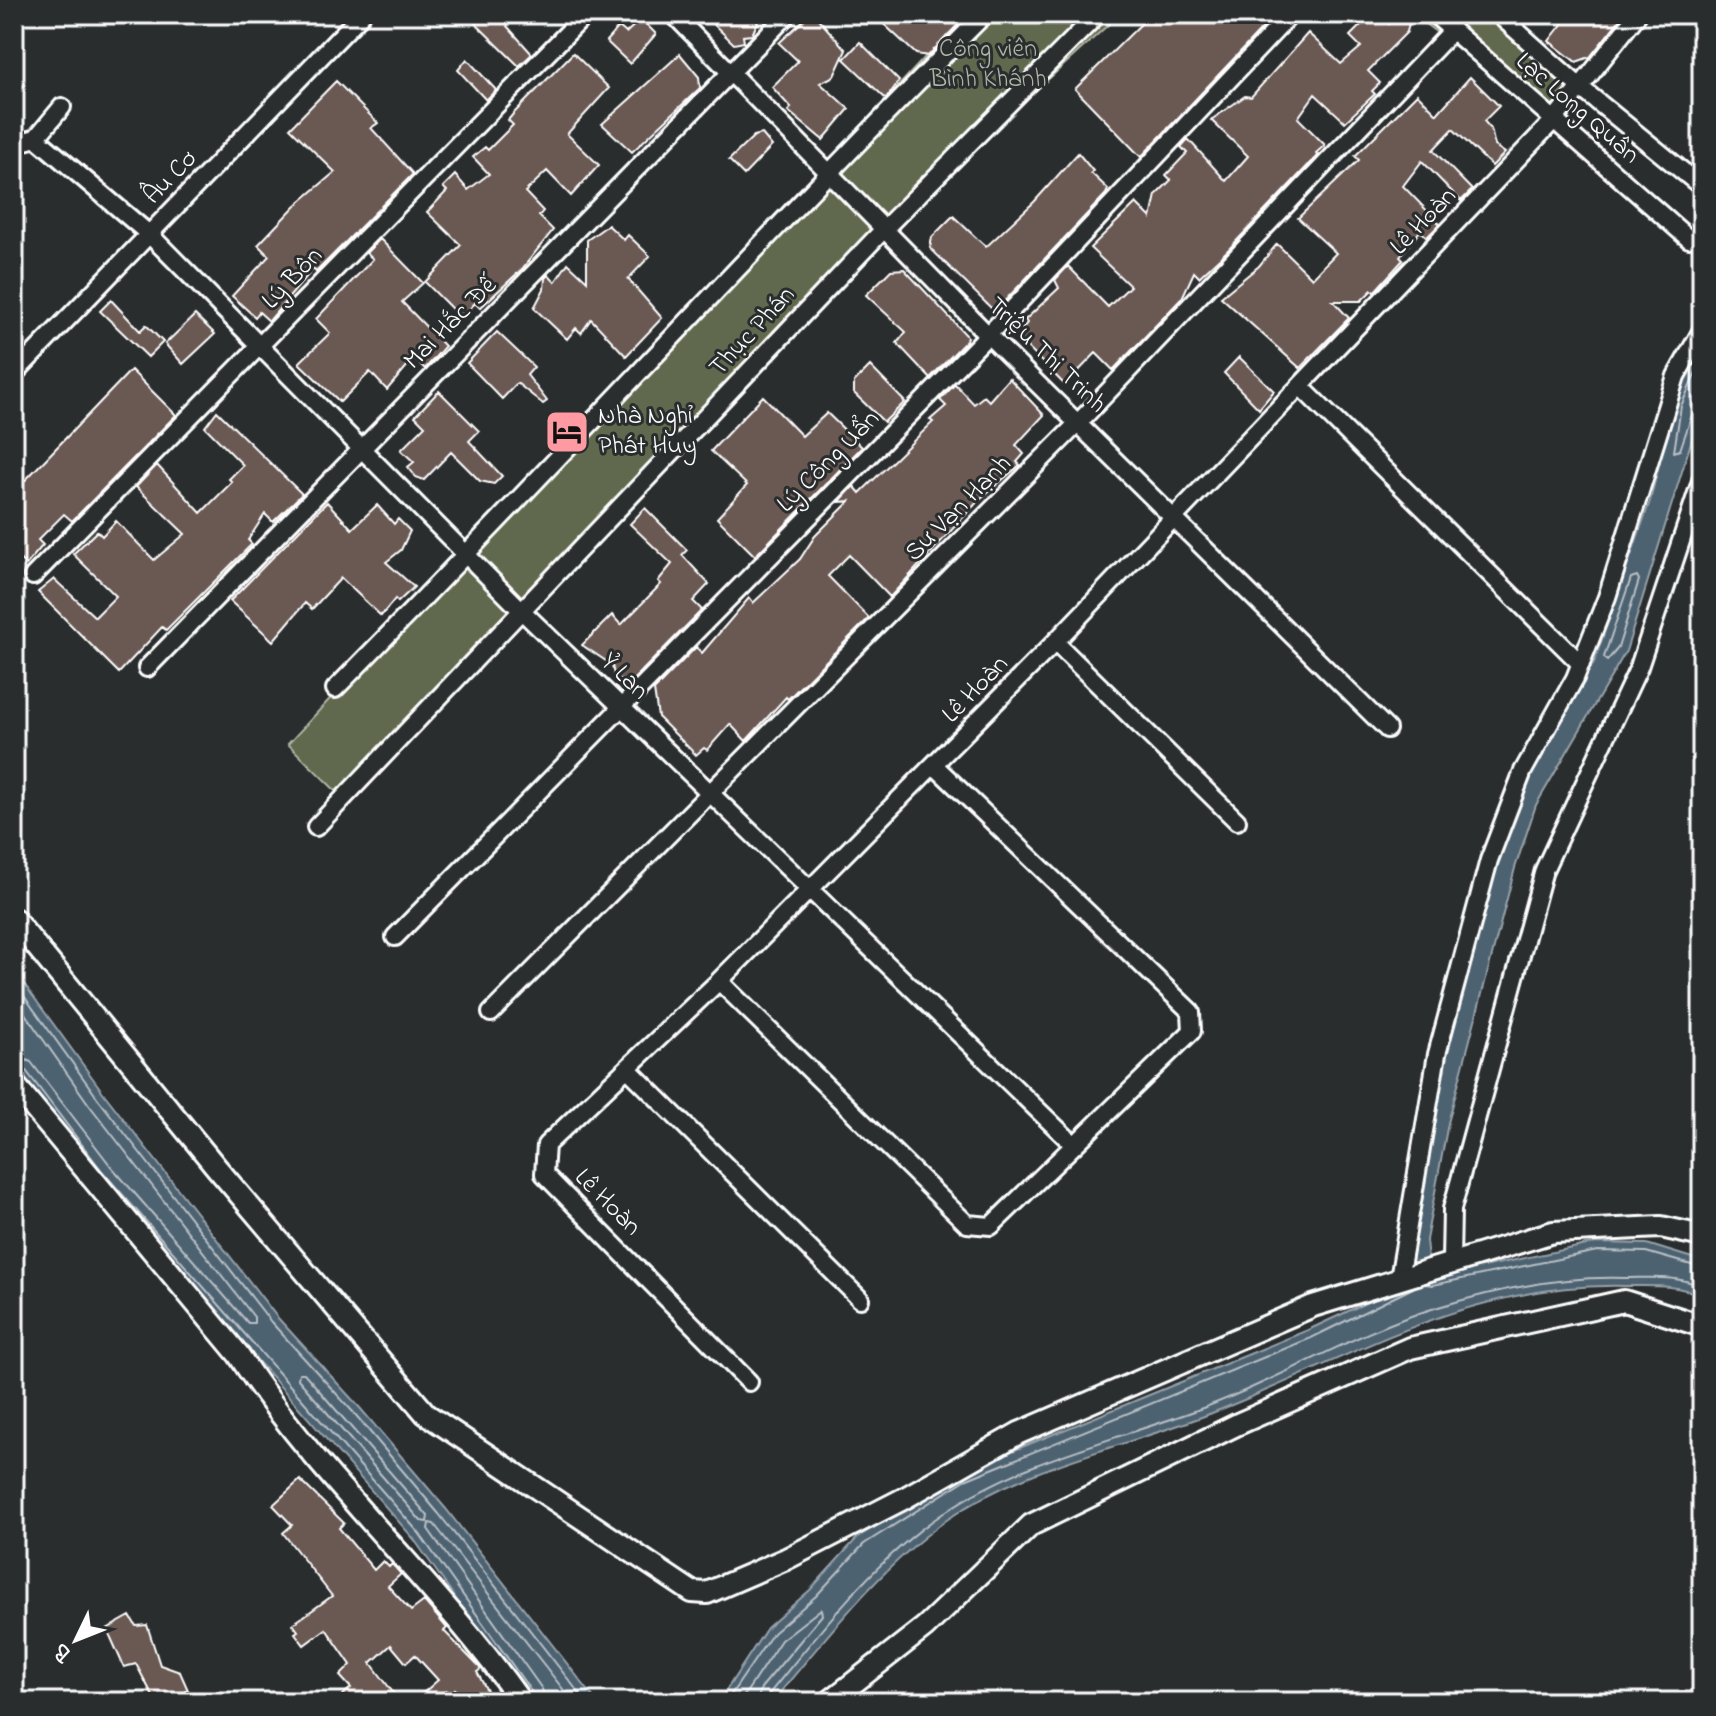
<svg xmlns="http://www.w3.org/2000/svg" width="1716" height="1716" viewBox="0 0 1716 1716" font-family="'Indie Flower',sans-serif">
	<style>
		.green { fill: #61684e; stroke: #b0b4a6; stroke-width: 2 }
		.water { fill: #4e6271; stroke: #95a1aa; stroke-width: 2 }
		.lines { fill: none; stroke-linecap: round; stroke-linejoin: round }
		.shore { stroke: #b8c0c6; stroke-width: 2 }
		.building { fill: #6a5852; stroke: #fff; stroke-width: 2 }
		.minor-casing { stroke: #fff; stroke-width: 22 }
		.tertiary-casing { stroke: #fff; stroke-width: 26 }
		.minor { stroke: #2a2d2e; stroke-width: 16 }
		.tertiary { stroke: #2a2d2e; stroke-width: 20 }
		.labels { text-anchor: middle; dominant-baseline: central; stroke-width: 6; stroke-linejoin: round; paint-order: stroke }
		.park-label { font-size: 26px; fill: #b0b4a6; stroke: #2a2d2e }
		.street-label { font-size: 26px; fill: #fff; stroke: #2a2d2e }
		.poi-label { font-size: 26px; fill: #fff; stroke: #2a2d2e; text-anchor: start }
	</style>
	<rect width="100%" height="100%" fill="#2a2d2e"/>
	<filter id="ink" filterUnits="userSpaceOnUse"><feTurbulence type="fractalNoise" baseFrequency=".0125" numOctaves="2"/><feDisplacementMap in="SourceGraphic" scale="16" xChannelSelector="R" yChannelSelector="G"/><feConvolveMatrix kernelMatrix="1 2 1 2 8 2 1 2 1" color-interpolation-filters="sRGB"/></filter>
	<g filter="url(#ink)">
		<path class="green" d="M965 14H1120L886 227 342 797 288 744Z
			M1412 14H1502L1582 89 1554 120Z"/>
		<path class="water" d="M1702 340V407L1626 651 1536 805 1515 868 1448 1123 1426 1240 1430 1278 1596 1243 1647 1244 1702 1261V1296C1677 1284 1653 1286 1625 1286 1466 1282 1353 1358 1212 1413 1126 1447 1025 1465 948 1519 879 1568 826 1638 772 1702H713L725 1692 767 1628 810 1590 858 1537 961 1472 1308 1330 1406 1284 1432 1115 1475 936 1509 815 1533 765 1554 737 1562 717 1594 662 1650 501 1674 403Z
			M14 970 105 1095 277 1317 360 1408 446 1509 597 1702H529L413 1538 96 1176 14 1069Z"/>
		<g class="lines">
			<path class="shore" d="M1702 359 1681 406 1674 452 1680 450 1692 415 1702 411
				M1637 576 1639 580 1618 648 1607 661 1604 657 1631 578Z
				M14 982 99 1100 271 1322 354 1413 439 1514 586 1702
				M14 998 90 1106 254 1317V1323H248L110 1165 31 1062 14 1055
				M14 1065 24 1068 102 1171 419 1533 533 1694 535 1702
				M1425 1284 1433 1285 1597 1251 1646 1252 1702 1268
				M299 1373H304L428 1516 427 1522 421 1521 298 1379Z
				M545 1702 542 1689 428 1529 429 1523 434 1524 573 1702
				M726 1702 773 1633 816 1596 864 1544 965 1480 1311 1338 1413 1288
				M740 1702 781 1640 821 1609 822 1615 761 1688 757 1702
				M767 1702 769 1694C821 1630 875 1559 945 1512 1022 1459 1121 1439 1208 1406 1285 1377 1356 1332 1435 1308 1496 1289 1562 1276 1625 1278 1652 1278 1678 1275 1702 1287"/>
		</g>
		<path class="building" d="M486 14H522L507 26 532 54 519 66 475 23Z
			M703 14H761L752 35 743 36 744 42 734 44Z
			M810 14H814L846 50 834 76 820 83 849 109 823 140 788 111 791 108 772 87 798 61 779 43Z
			M873 14H968L928 56 916 54Z
			M1151 14H1276L1141 157 1075 89Z
			M1372 14H1380L1389 24 1403 16 1409 23 1407 32 1368 71 1380 83 1372 91 1375 94 1345 122 1315 94 1298 118 1325 145 1316 153 1318 155 1227 251 1199 277 1194 272 1182 298 1113 370 1096 353 1065 385 1021 341 1018 334 1027 323 1025 320 1059 288 1055 280 1068 266 1108 307 1130 286 1090 248 1136 203 1151 218 1156 195 1171 180 1166 175 1187 153 1181 147 1188 139 1226 181 1248 156 1211 120 1245 96 1251 97 1308 33 1341 64 1361 47 1350 36Z
			M1570 14H1624L1590 57 1576 62 1549 41Z
			M641 19 656 34 630 64 606 41 619 27 626 33Z
			M860 42 899 81 886 99 844 59Z
			M573 53 609 88 567 134 599 165 571 196 547 171 525 192 543 211 539 216 553 230 522 269 480 308 475 303 461 318 425 282 461 245 427 212 447 191 443 187 455 175 468 190 489 174 473 157 485 147 488 150 513 125 508 120 514 113Z
			M680 54 699 77 700 88 632 152 602 124Z
			M467 59 496 90 486 100 458 70Z
			M1470 77 1499 106 1484 121 1491 129 1495 146 1505 153 1492 166 1453 129 1433 150 1472 190 1461 201 1422 161 1403 186 1440 224 1427 237 1420 231 1400 257 1403 260 1374 292 1372 290 1361 301H1333L1349 318 1300 368 1221 297 1259 266 1277 244 1312 278 1336 253 1298 218 1359 160 1355 156 1417 94 1437 114Z
			M336 81 378 123 371 128 413 174 316 272 313 269 269 321 259 312 255 317 232 296 269 256 258 245 295 206 335 172 290 128Z
			M762 134 772 146 744 175 729 160 754 136Z
			M1078 153 1093 171 1091 173 1108 189 1106 194 999 307 991 308 930 248 932 237 953 216 986 247 1034 202Z
			M608 225 624 240 628 235 650 256 628 279 662 318 626 356 591 319 581 333 576 328 567 339 534 308 544 289 545 278 548 275 555 282 568 263 587 281V240Z
			M380 239 423 283 402 302 445 346 425 369 414 358 387 390 370 372 340 402 299 363 330 333 316 319 373 259 366 253Z
			M904 269 967 336 966 341 930 378 897 343 906 332 866 295 891 270Z
			M111 300 140 331 146 325 163 342 148 357 100 311Z
			M195 315 215 334 183 364 165 344Z
			M497 332 534 367 527 375 547 401 543 404 517 383 502 399 467 363Z
			M1239 357 1274 391 1259 409 1224 373Z
			M870 366 905 402 884 422 854 393V382Z
			M131 370 176 415 72 521 64 514 38 540 43 545 26 565 14 554V492Z
			M1009 378 1044 415 1016 445 1024 454 1017 462 1020 465 981 498 890 597 849 555 828 576 869 618 788 699 786 697 746 741 730 724 707 750 704 748 696 755 658 717 654 690 696 647 702 653 749 598 753 603 800 559 815 536 850 501 839 502 854 486 860 493 933 422 930 420 946 406 940 400 955 384 974 404 984 396 989 401Z
			M439 391 479 431 469 441 502 476 494 484 480 481 451 452 424 480 416 477 408 467 414 462 401 450 425 426 415 416Z
			M763 396 802 436 827 413 862 447 755 556 717 518 747 485 711 451Z
			M217 411 302 494 273 522 265 514 248 540 252 544 166 630 162 627 119 673 38 592 54 579 95 617 116 596 73 554 97 531 102 536 116 521 154 560 185 534 136 487 157 465 201 513 232 482 229 479 243 465 205 427Z
			M327 502 352 529 377 505 394 524 398 519 410 531 401 550 386 562 414 587 398 602 395 599 381 616 341 578 312 609 305 603 273 641 230 601Z
			M645 508 687 550 682 555 709 584 693 601 702 610 632 681 615 680 612 665 582 645 612 615 621 625 661 584 658 581 672 564 630 524Z
			M300 1480 344 1523 339 1528 374 1570 383 1561 389 1567 392 1564 401 1574 388 1586 411 1611 424 1601 447 1628 444 1631 481 1669 477 1672 493 1702H465L455 1689 449 1694 446 1690 432 1702H413L438 1680 415 1655 406 1663 391 1645 371 1663 400 1702H334L351 1688 340 1676 351 1665 326 1629 304 1645 295 1633 298 1631 293 1624 332 1596 283 1533 292 1525 273 1505Z
			M130 1616 136 1626 147 1625 160 1665 180 1672 188 1690 165 1702H156L136 1664 124 1667 107 1629Z"/>
		<g class="lines">
			<g class="minor-casing">
				<path id="minor" d="M673 14 988 335 1387 729
					M1434 14 1689 239
					M1498 14 1582 89 1702 187
					M36 138 150 235 522 611 1074 1145
					M14 144 36 138 62 107
					M14 374 362 14
					M1301 387 1581 664
					M33 576 586 14
					M1055 642 1237 821
					M147 668 788 14
					M335 689C554 467 764 235 985 14
					M316 827 886 227 1098 14
					M395 937 988 335 1291 14
					M719 981 967 1224 991 1226 1192 1031 1191 1012 935 766
					M491 1013 1079 422 1453 30
					M628 1069 860 1299
					M1451 1262 1452 1209 1544 870 1639 667 1702 478
					M1399 1279 1437 1054 1489 860 1523 771 1575 678 1607 597 1676 376 1702 330
					M749 1382 544 1174 546 1145 719 981 1055 642 1554 120 1638 14"/>
			</g>
			<g class="tertiary-casing">
				<path id="tertiary" d="M14 919 217 1168 426 1414 692 1592 707 1593 786 1559 903 1499 1019 1433 1313 1306 1553 1232 1661 1227 1702 1236
					M14 1084 238 1354C319 1480 435 1579 521 1702
					M829 1702 925 1627 1031 1525 1238 1424 1410 1348 1624 1301 1702 1326"/>
			</g>
			<use href="#minor" class="minor"/>
			<use href="#tertiary" class="tertiary"/>
		</g>
	</g>
	<defs>
		<g id="hotel-square" transform="scale(2.3)"><rect x="-9" y="-9" width="18" height="18" rx="4" fill="#ff9aa2" stroke="#2a2d2e"/><path d="M-6-4.5h1.5V1H6V5H4.5V3h-9V5H-6ZM-4 0a1.8 1.8 0 1 1 3.6 0ZM.5 0V-2.5h3Q6-2.5 6 0Z" fill="#111"/></g>
	</defs>
	<g fill-rule="evenodd">
		<use href="#hotel-square" x="567" y="432"/>
	</g>
	<g class="labels">
		<g class="park-label">
			<text x="988" y="50">Công viên<tspan x="988" dy="30">Bình Khánh</tspan></text>
		</g>
		<g class="street-label">
			<text transform="translate(1577 109) rotate(41)">Lạc Long Quân</text>
			<text transform="translate(171 178) rotate(-46)">Âu Cơ</text>
			<text transform="translate(1424 222) rotate(-46)">Lê Hoàn</text>
			<text transform="translate(293 279) rotate(-46)">Lý Bôn</text>
			<text transform="translate(451 324) rotate(-45)">Mai Hắc Đế</text>
			<text transform="translate(753 332) rotate(-47)">Thục Phán</text>
			<text transform="translate(1046 356) rotate(44)">Triệu Thị Trinh</text>
			<text transform="translate(829 462) rotate(-45)">Lý Công Uẩn</text>
			<text transform="translate(959 509) rotate(-45)">Sư Vạn Hạnh</text>
			<text transform="translate(624 677) rotate(44)">Ỷ Lan</text>
			<text transform="translate(976 690) rotate(-46)">Lê Hoàn</text>
			<text transform="translate(607 1203) rotate(45)">Lê Hoàn</text>
		</g>
		<g class="poi-label">
			<text x="598" y="417">Nhà Nghỉ<tspan x="598" dy="30">Phát Huy</tspan></text>
		</g>
	</g>
	<rect width="1716" height="1716" fill="none" stroke="#2a2d2e" stroke-width="48"/>
	<rect x="24" y="24" width="1668" height="1668" fill="none" stroke="#fff" stroke-width="3" filter="url(#ink)"/>
	<g transform="translate(76 1640) rotate(227)" stroke="#2a2d2e" stroke-width="6" paint-order="stroke">
	<path d="M0-6L14 30L0 20L-14 30Z" fill="#ffffff"/>
	<text y="-12" font-size="22" font-weight="bold" text-anchor="middle" fill="#ffffff">B</text>
	</g>
</svg>
